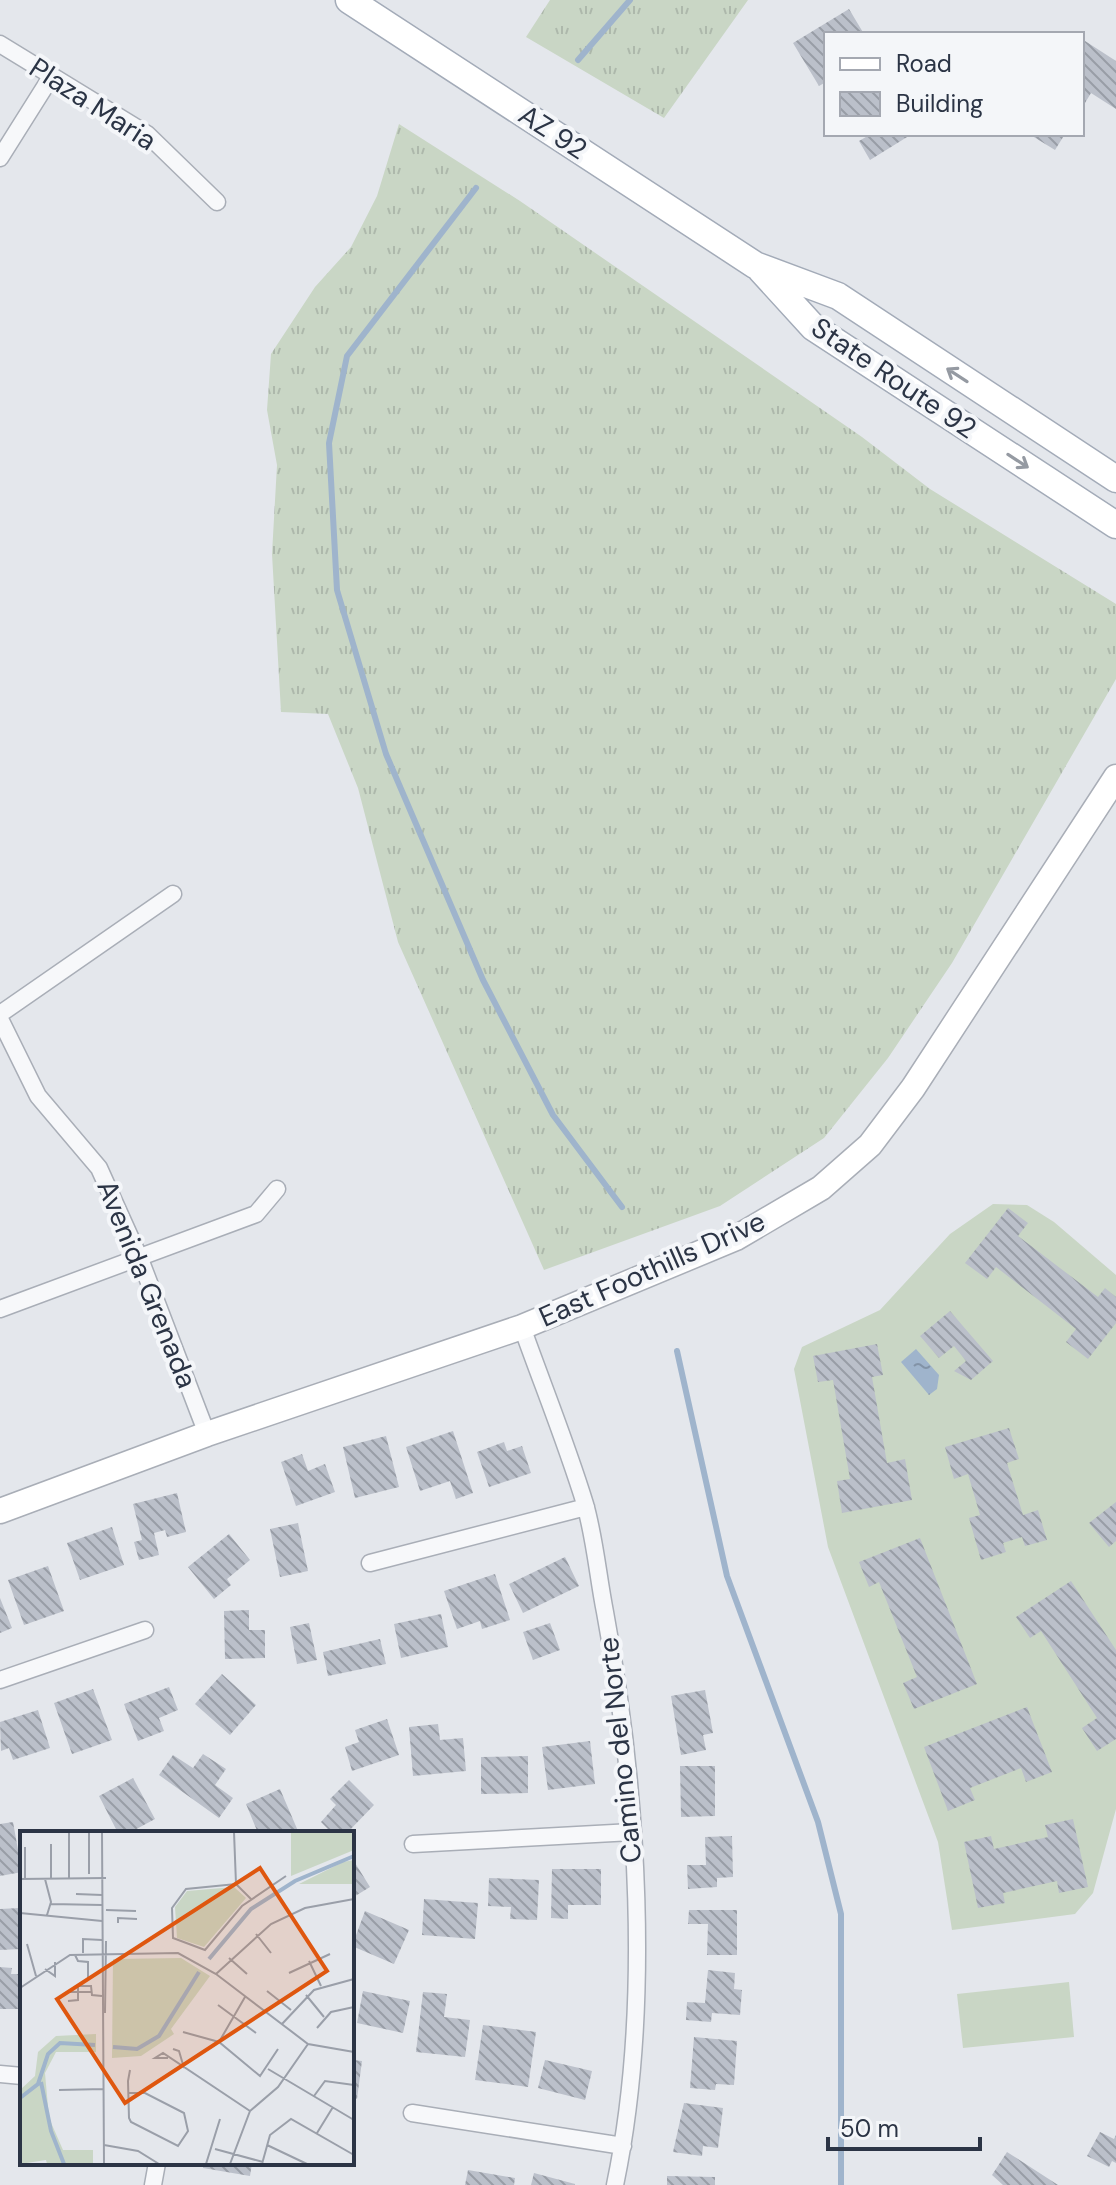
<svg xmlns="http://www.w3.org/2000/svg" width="1116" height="2185" viewBox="0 0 1116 2185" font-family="'DM Sans',sans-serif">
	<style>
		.grass { fill: url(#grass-tufts) }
		.garden { fill: #c9d6c5 }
		.water { fill: url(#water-ripples) }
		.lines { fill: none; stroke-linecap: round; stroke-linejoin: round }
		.stream { stroke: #9fb4cc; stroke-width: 6 }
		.building { fill: url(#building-back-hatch) }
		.street-casing { stroke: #a9aeb7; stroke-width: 19 }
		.secondary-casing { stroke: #a9aeb7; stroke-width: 27 }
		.primary-casing { stroke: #a3abb8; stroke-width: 29 }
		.street { stroke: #f7f8fa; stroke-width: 16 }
		.secondary { stroke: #fff; stroke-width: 24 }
		.primary { stroke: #fff; stroke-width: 26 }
		.oneway { stroke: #959aa2 }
		.labels { text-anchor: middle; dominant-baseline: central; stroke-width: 8; stroke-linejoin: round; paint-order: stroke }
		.street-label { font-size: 28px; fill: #2b3445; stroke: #f4f6f9 }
		.inset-river { fill: none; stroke: #9fb4cc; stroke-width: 4 }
		.inset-road { fill: none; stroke: #9a9fa9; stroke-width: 2 }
		.view { fill: #df570f; fill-opacity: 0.15; stroke: #df570f; stroke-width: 4 }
		.inset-edge { fill: none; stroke: #2b3445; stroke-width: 4 }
	</style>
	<defs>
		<pattern id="grass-tufts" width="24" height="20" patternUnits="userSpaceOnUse" patternTransform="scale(2)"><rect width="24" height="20" fill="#c9d6c5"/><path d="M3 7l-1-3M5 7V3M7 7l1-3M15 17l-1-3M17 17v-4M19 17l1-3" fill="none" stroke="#adb8ab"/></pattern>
		<pattern id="water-ripples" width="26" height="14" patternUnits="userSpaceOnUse" patternTransform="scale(2)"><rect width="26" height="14" fill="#9fb4cc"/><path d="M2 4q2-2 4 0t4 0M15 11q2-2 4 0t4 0" fill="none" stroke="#8293a7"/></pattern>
		<pattern id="building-back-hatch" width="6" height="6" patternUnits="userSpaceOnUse" patternTransform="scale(2)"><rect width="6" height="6" fill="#bbc0ca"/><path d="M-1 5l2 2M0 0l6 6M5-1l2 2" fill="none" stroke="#989da6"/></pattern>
	</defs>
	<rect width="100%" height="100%" fill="#e4e7ec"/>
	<path class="grass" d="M550 0H748L664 118 526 37Z
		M399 124 520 201 862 437 930 489 1116 604V679L952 963 888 1058 824 1138 720 1206 544 1270 398 942 358 788 328 714 281 712 272 554 277 465 267 410 271 354 315 287 351 247 377 196Z"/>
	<path class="garden" d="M993 1204 1027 1205 1054 1222 1116 1275V1809L1093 1893 1075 1914 952 1930 938 1842 828 1547 794 1369 802 1347 880 1310 950 1234Z
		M1069 1982 1074 2037 963 2048 957 1994Z"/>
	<path class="water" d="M916 1349 939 1375 937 1389 929 1395 901 1362Z"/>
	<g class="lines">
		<path class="stream" d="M578 60 630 0
			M476 188 347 356 329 443 337 590 386 754 483 980 553 1115 622 1207
			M677 1351 727 1576 818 1822 841 1914V2185"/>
	</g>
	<path class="building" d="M849 9 864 34H826V82L819 86 793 43Z
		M1082 39 1116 61V109L1091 93 1082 108Z
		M871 134H912L870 160 859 141Z
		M1029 134H1065L1055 150Z
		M1008 1208 1028 1223 1018 1236 1098 1297 1105 1288 1116 1297V1323L1088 1359 1066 1342 1076 1329 996 1267 987 1279 965 1263Z
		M950 1311 993 1361 971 1380 954 1371 966 1361 954 1346 939 1358 920 1336Z
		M877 1344 883 1375 872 1377 887 1463 905 1459 912 1500 842 1513 837 1481 850 1479 833 1380 818 1382 813 1356Z
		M1009 1428 1019 1459 1007 1463 1023 1515 1038 1510 1047 1540 1025 1546 1022 1537 1003 1543 1006 1552 981 1560 969 1518 980 1515 968 1474 954 1479 945 1447Z
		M453 1431 473 1493 456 1499 450 1481 420 1491 406 1447Z
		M386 1436 399 1487 355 1498 343 1447Z
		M504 1442 507 1451 522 1446 531 1473 489 1487 477 1452Z
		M302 1454 308 1471 325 1464 335 1492 296 1506 281 1462Z
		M177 1493 186 1532 167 1537 165 1530 154 1533 159 1555 139 1560 134 1542 142 1540 133 1504Z
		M1116 1502V1541L1109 1547 1089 1523Z
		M298 1523 308 1571 280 1577 270 1529Z
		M112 1527 124 1565 80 1580 67 1543Z
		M229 1534 250 1560 227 1579 231 1585 214 1599 188 1567Z
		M920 1538 977 1684 914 1709 903 1683 917 1677 879 1582 869 1587 859 1562Z
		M565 1557 579 1586 523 1613 509 1584Z
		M48 1566 64 1611 24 1625 8 1580Z
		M495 1574 510 1620 482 1629 480 1621 457 1629 444 1591Z
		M1071 1581 1116 1650V1739L1097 1751 1082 1728 1097 1718 1041 1631 1030 1638 1016 1617Z
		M0 1598 12 1628 0 1633Z
		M249 1610V1630H265V1658L225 1659 224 1611Z
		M441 1614 448 1647 401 1658 394 1624Z
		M309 1623 317 1660 297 1664 290 1627Z
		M550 1623 560 1650 533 1660 523 1632Z
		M380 1639 386 1664 328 1676 323 1652Z
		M222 1674 256 1705 230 1735 195 1704Z
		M169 1687 178 1710 159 1718 164 1731 138 1741 124 1704Z
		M93 1689 112 1740 72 1754 54 1703Z
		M705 1690 713 1733 703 1735 706 1750 681 1755 671 1696Z
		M1027 1707 1052 1772 1026 1782 1021 1768 970 1788 975 1800 948 1811 924 1747Z
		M38 1710 50 1748 13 1760 9 1748 1 1751 0 1722Z
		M387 1719 399 1755 352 1771 345 1747 359 1742 355 1730Z
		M438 1724 440 1740 463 1738 466 1771 413 1776 409 1727Z
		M590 1741 595 1784 548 1790 542 1747Z
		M203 1754 226 1769 215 1785 233 1798 219 1818 159 1775 173 1755 193 1768Z
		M528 1756V1793L481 1794V1757Z
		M680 1766H715V1816L681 1817Z
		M133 1778 155 1819 129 1833H118L99 1796Z
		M349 1780 374 1805 347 1833H332L321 1822 336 1805 330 1799Z
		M280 1789 298 1831 258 1833 246 1804Z
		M1073 1819 1088 1887 1059 1893 1057 1881 1003 1893 1005 1903 978 1908 964 1842 991 1836 994 1849 1048 1837 1045 1825Z
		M13 1822 22 1872 0 1876V1824Z
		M732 1836 733 1877 717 1878V1887L688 1889 687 1865H706L705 1837Z
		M352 1858 370 1887 352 1898Z
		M552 1869H601V1905H568V1919L551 1918Z
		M489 1878 539 1880 537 1920 510 1919 511 1907 488 1906Z
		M424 1899 478 1903 475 1939 422 1935Z
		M19 1908 21 1949 0 1950V1909Z
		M689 1910H737V1955H707L708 1924H688Z
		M365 1911 409 1930 394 1964 352 1946Z
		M0 1967 12 1968 11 1974H22V2009H0Z
		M708 1970 735 1973 734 1989 742 1990 740 2015 712 2013 711 2022 686 2020 687 2002 705 2003Z
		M363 1991 410 2001 403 2033 357 2023Z
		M423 1992 447 1994 444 2017 470 2020 465 2057 416 2052Z
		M483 2025 536 2032 528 2087 475 2080Z
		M694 2037 737 2041 734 2085 716 2084 715 2090 690 2088Z
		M352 2045 356 2046 354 2060 362 2061 357 2099H352Z
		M545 2060 592 2071 585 2100 538 2088Z
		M684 2103 723 2108 718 2148 703 2146 702 2156 673 2152Z
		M1100 2132 1114 2139 1116 2135V2163L1112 2161 1109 2167 1087 2156Z
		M1007 2152 1058 2185H1003L992 2175Z
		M203 2163H252L250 2176 203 2168Z
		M468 2170 515 2178 514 2185H465Z
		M534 2173 575 2184V2185H531Z
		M667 2176 715 2177V2185H667Z"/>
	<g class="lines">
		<g class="street-casing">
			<path id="street" d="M0 44 147 134 217 202
				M0 158 51 77
				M0 1014 173 894
				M0 1019 38 1096 99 1168 140 1259 207 1434
				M0 1309 256 1214 277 1189
				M522 1327C543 1386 567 1445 585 1504 595 1539 598 1577 605 1612 638 1789 652 2008 615 2185
				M370 1563 586 1507
				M0 1680 145 1630
				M413 1844 632 1832
				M0 2074 22 2076
				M412 2113 623 2146
				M153 2185 157 2163"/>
		</g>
		<g class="secondary-casing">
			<path id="secondary" d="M0 1511 207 1434 522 1327 736 1238 821 1188 870 1145 913 1088 1116 777"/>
		</g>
		<g class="primary-casing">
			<path id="primary" d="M349 0 755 265 838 296 1116 479
				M761 270 813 327 1116 525"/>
		</g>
		<use href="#street" class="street"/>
		<use href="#secondary" class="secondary"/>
		<use href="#primary" class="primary"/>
	</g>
	<defs><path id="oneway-shaft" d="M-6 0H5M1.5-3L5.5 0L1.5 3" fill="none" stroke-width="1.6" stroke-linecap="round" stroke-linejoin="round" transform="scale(2)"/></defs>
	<g class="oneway">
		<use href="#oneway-shaft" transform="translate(957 375) rotate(-147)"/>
		<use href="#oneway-shaft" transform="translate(1018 461) rotate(33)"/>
	</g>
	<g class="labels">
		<g class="street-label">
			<text transform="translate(93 104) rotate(33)">Plaza Maria</text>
			<text transform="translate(553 132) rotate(33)">AZ 92</text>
			<text transform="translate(894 378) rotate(34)">State Route 92</text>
			<text transform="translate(652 1269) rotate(-24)">East Foothills Drive</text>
			<text transform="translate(147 1284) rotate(68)">Avenida Grenada</text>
			<text transform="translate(620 1750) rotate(-96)">Camino del Norte</text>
		</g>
	</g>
	<g transform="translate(20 1831)">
		<rect width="334" height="334" fill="#e4e7ec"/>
		<path d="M271 1H334V19L271 45ZM334 29V53H279L323 31ZM161 127 190 145 151 198 154 203 121 225 92 227 93 128ZM76 203V221H36L25 242 29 287 43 319H73V333H27L26 329 0 333V259L15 245 18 221 36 205Z" fill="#c9d6c5"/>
		<path d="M214 56 226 67 184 116 157 107 155 76 167 60Z" fill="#c9d6c5"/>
		<path class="inset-river" d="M189 128 231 78 275 50 334 25M93 216 117 218 139 205 179 141M21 251 31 300 44 333M0 267 18 253 28 223 40 212 75 214"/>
		<path class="inset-road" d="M49 1V47M49 1H81M69 1V43M82 1 84 333M214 1 216 53M31 13V48M0 48 86 47M5 48V16M25 48 31 71 27 84M56 63 82 64M231 68 216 53 166 58 152 77 153 107 185 119 222 75 266 45M31 73 82 74M86 79 116 80M0 82 82 90M98 92V87L117 88M236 103 251 122M7 113 16 145M63 122V108L82 109M55 124 58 130 68 131V147M209 127 227 143M289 130 301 155M25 138 35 145V131M269 142 310 123M196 143 251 93 285 77 334 68M0 157 50 124 158 122 196 143 288 213 334 221M247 160 271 179M71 161H58V155H71L72 164 82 165M286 164 304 186M48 170 58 169V161H50M198 174 236 202M85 182 86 110M262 193 294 159 334 148M297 197 311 181 334 176M163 201 199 211 240 245 258 218M199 211 225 166M153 218 159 220 164 237M148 227H135L143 222 230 280M248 238 334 289M39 259 84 258M109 262H125L164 282 168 300 158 315 111 291 109 287 108 250 110 239M294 265 305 250 334 254M297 302 313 276M84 314 118 320 139 333M247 314 287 333M195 318 243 331M186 333 200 288M210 333 230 280 258 256 288 213M242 333 250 304 271 288 334 324"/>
		<path class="view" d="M240 37 307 140 105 272 37 168Z"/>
		<rect width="334" height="334" class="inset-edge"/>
	</g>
	<rect x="824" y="32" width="260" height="104" fill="#f4f6f9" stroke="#a4a8b1" stroke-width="2"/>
	<rect x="840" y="58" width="40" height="12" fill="#ffffff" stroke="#a4a8b1" stroke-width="2"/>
	<text x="896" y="72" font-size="24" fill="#2b3445">Road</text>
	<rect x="840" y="92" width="40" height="24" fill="url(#building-back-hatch)" stroke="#a4a8b1" stroke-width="2"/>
	<text x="896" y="112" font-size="24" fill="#2b3445">Building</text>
	<path d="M828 2137v12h152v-12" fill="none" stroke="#2b3445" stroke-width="4"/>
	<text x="840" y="2137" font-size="24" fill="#2b3445" stroke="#f4f6f9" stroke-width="6" paint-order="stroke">50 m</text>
</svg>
